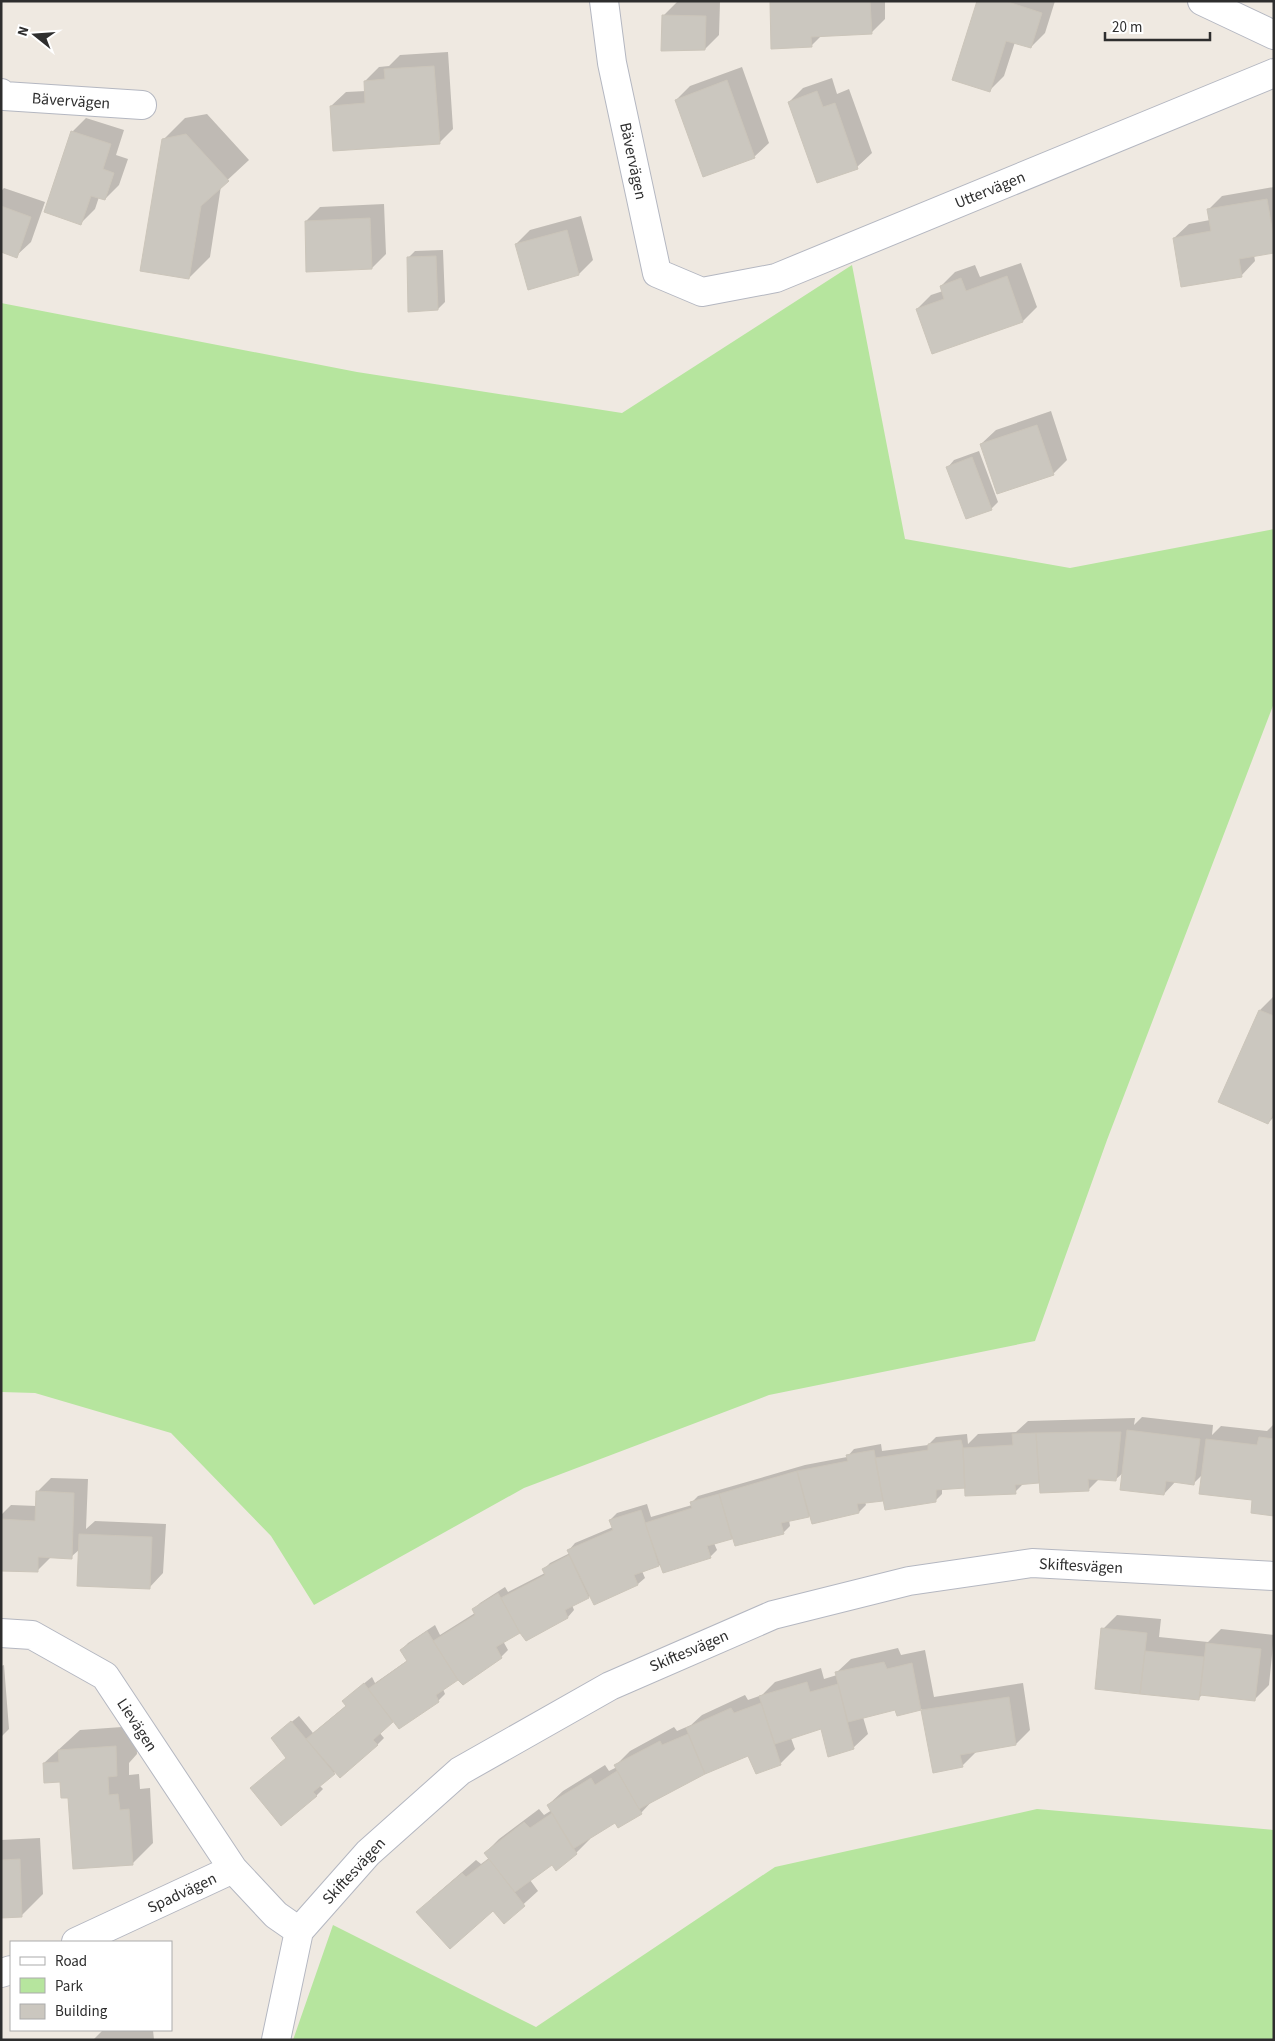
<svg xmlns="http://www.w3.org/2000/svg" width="1275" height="2041" viewBox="0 0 1275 2041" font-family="'Source Sans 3',sans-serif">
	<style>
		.green { fill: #b6e59e }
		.shadow { fill: #0003 }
		.building { fill: #cbc7bf; stroke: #cbc5ba }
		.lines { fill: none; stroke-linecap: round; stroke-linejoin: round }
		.minor-casing { stroke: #b4b7c1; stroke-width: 30 }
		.secondary-casing { stroke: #b4b7c1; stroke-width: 30 }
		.minor { stroke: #fff; stroke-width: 28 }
		.secondary { stroke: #fff; stroke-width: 28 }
		.labels { text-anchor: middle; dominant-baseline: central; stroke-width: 4; stroke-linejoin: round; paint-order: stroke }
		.street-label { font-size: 16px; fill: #2e2e2e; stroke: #fff }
	</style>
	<rect width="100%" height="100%" fill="#efe9e1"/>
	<path class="green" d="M852 265 905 539 1070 568 1274 529V703L1107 1140 1035 1341 769 1395 524 1488 314 1605 271 1536 171 1433 35 1393 1 1392V303L357 372 622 413Z
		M1037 1809 1274 1830V2040H293L333 1925 536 2027 775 1867Z"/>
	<path class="shadow" d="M771 1H885V19L871 33 822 35 811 46Z
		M978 1H1055L1045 33 1031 47 1015 42 1004 76 990 90Z
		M677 2H720L719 35 705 49 663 16Z
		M448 52 453 129 439 143 331 106 346 92 366 91 365 81 379 67 389 66 400 55Z
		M742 67 769 143 754 157 676 100 690 86Z
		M832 78 837 94 849 89 872 153 857 167 789 102 803 88Z
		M207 114 249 160 221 186 210 257 189 278 164 139 185 118Z
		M86 118 124 130 116 155 128 159 119 185 105 199 99 197 95 209 81 223 72 132Z
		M1274 187V252L1254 255 1255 261 1241 276 1174 238 1189 224 1210 220 1208 210 1222 196Z
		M4 188 45 202 31 242 16 256 1 251V191Z
		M384 204 386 254 372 268 306 221 320 207Z
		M581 216 593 260 579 274 516 244 530 230Z
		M443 250 445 302 438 309 408 258 415 251Z
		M1021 263 1037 307 1023 321 933 353 917 309 931 295 943 291 941 286 955 272 975 265 980 277Z
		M1051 411 1067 460 1053 474 981 444 996 430Z
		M979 451 998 502 991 509 948 467 954 460Z
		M1274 996V1117L1268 1123 1260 1010Z
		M1142 1417 1213 1425 1212 1435 1221 1426 1267 1431 1274 1424V1515L1254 1499 1203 1474 1194 1483 1176 1481 1164 1494 1124 1472 1115 1480 1099 1479 1088 1490 1040 1482 1024 1483 1015 1492 966 1487 942 1489V1494L935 1501 884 1500 865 1502 866 1505 859 1512 813 1523 810 1516 789 1520 790 1526 783 1533 736 1545 732 1538 714 1543 717 1550 710 1557 663 1571 660 1565 642 1571 645 1578 638 1584 590 1596 572 1605 574 1610 568 1617 520 1631 503 1641 508 1650 501 1657 463 1683 458 1678 443 1689 445 1694 438 1701 393 1720 379 1732 384 1738 377 1745 335 1772 319 1785 323 1789 316 1796 281 1824 287 1757 279 1732 299 1716 313 1733 347 1705 351 1694 372 1677 375 1683 408 1660 401 1650 408 1643 435 1625 440 1635 475 1613 473 1610 480 1603 505 1587 508 1592 545 1573 543 1570 550 1563 570 1553 569 1550 575 1543 613 1527 610 1520 617 1513 647 1504 651 1517 692 1505 691 1503 698 1496 805 1465 847 1457 854 1449 881 1444 882 1451 928 1445 936 1437 967 1434 968 1444 978 1434 1016 1432 1028 1421 1135 1418 1134 1425Z
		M51 1478 88 1479 86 1529 95 1521 166 1524 163 1573 149 1588 80 1549 71 1557H51L37 1571 1 1569V1515L11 1505 37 1506V1492Z
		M1117 1615 1161 1619 1159 1637 1208 1642 1221 1629 1274 1635 1269 1685 1255 1699 1203 1694 1199 1698 1096 1688 1103 1629Z
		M898 1648 901 1655 925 1650 934 1697 1023 1683 1030 1730 1016 1744 976 1752 962 1766 934 1771 922 1709 898 1714 896 1709 863 1717 868 1734 853 1748 822 1727 791 1738 795 1749 780 1764 748 1754 704 1773 654 1799 641 1813 615 1821 589 1837 590 1839 576 1853 552 1864 530 1880 538 1891 504 1922 493 1909 432 1898 476 1860 481 1864 489 1858 485 1853 499 1839 539 1809 544 1815 552 1810 548 1805 563 1791 605 1765 609 1771 617 1767 616 1765 630 1751 674 1727 677 1731 691 1725 702 1715 745 1695 748 1700 762 1695 775 1682 821 1668 824 1679 837 1675 836 1673 851 1659Z
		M4 1665 9 1729 1 1737V1666Z
		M136 1726 137 1754 129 1763V1775L139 1774 140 1789 150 1788 153 1843 132 1864 69 1796 62 1781 44 1763 80 1730Z
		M40 1838 43 1894 22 1915 1 1917V1840Z
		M103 2030H153L154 2040H93Z"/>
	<path class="building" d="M770 1H870L872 34 811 37 812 47 771 49Z
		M977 1H1005L1042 13 1031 48 1006 41 990 92 952 80Z
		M662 15 706 16 705 50 661 51Z
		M434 66 440 144 333 151 330 106 365 103 364 81 385 79 384 69Z
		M727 80 755 158 703 177 675 100Z
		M817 91 823 107 835 103 858 169 817 183 788 102Z
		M71 131 111 144 103 169 114 173 105 200 91 196 81 225 44 212Z
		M186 134 229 181 201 206 189 279 140 271 162 139Z
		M1267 199 1274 240V253L1239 259 1242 277 1181 287 1173 238 1211 231 1207 209Z
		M1 206 31 217 17 258 1 252Z
		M370 218 372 269 306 272 305 221Z
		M567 230 579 275 528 290 515 244Z
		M436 256 438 310 408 312 407 257Z
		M1007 276 1023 322 932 354 916 309 944 299 940 286 961 278 966 291Z
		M1037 425 1054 475 997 494 980 444Z
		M972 457 992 510 966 519 946 467Z
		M1259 1010 1274 1016V1112L1268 1124 1218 1102Z
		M1127 1430 1200 1439 1194 1485 1166 1481 1164 1495 1120 1490Z
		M1088 1432H1121L1116 1481 1088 1479 1089 1491 1040 1493 1036 1433Z
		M1036 1433 1039 1483 1015 1485 1016 1494 965 1496 963 1448 1013 1445 1012 1434Z
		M1259 1437 1274 1439V1516L1251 1513 1252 1500 1199 1494 1206 1439 1257 1445Z
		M961 1440 963 1448 965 1488 936 1490V1502L885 1510 875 1458 928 1450V1444Z
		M874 1450 883 1501 857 1504 859 1513 812 1524 797 1471 848 1461 846 1455Z
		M797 1471 809 1517 781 1523 784 1534 735 1546 719 1494Z
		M36 1491 74 1493 72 1559 38 1557V1572L1 1571V1519L35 1521Z
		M719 1494 732 1539 707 1546 711 1558 663 1573 645 1523 692 1508 690 1502Z
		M641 1510 659 1566 634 1575 638 1585 594 1605 567 1550 613 1530 609 1520Z
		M79 1534 152 1537 150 1589 77 1586Z
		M569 1555 589 1598 565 1610 568 1618 526 1641 520 1633 501 1598 545 1575 542 1569Z
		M498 1593 520 1633 496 1647 502 1658 463 1685 458 1680 433 1641 475 1615 472 1609Z
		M1101 1628 1147 1633 1140 1694 1095 1689Z
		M427 1631 458 1680 436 1695 439 1702 399 1729 368 1689 407 1661 400 1650Z
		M1206 1643 1261 1649 1255 1701 1200 1695Z
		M1145 1651 1204 1657 1199 1700 1140 1694Z
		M884 1662 887 1669 912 1663 921 1710 897 1716 895 1710 848 1722 835 1672Z
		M807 1682 810 1692 838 1684 854 1749 828 1757 821 1729 775 1744 759 1696Z
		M364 1683 393 1722 373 1740 378 1745 340 1778 306 1739 346 1706 342 1701Z
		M1009 1697 1016 1745 960 1755 963 1767 933 1773 921 1710Z
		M761 1703 781 1765 756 1774 748 1756 705 1774 686 1728 731 1708 734 1713Z
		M291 1721 335 1774 313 1792 317 1796 281 1826 250 1788 286 1758 271 1738Z
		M688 1734 705 1774 639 1809 614 1765 660 1741 662 1745Z
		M116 1746 117 1776 108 1777 109 1795 118 1794 120 1810 129 1809 133 1865 73 1869 68 1798H61L60 1782 44 1783 43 1763 59 1762 58 1750Z
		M617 1771 642 1814 618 1828 615 1823 573 1849 547 1805 591 1778 595 1785Z
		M552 1813 577 1854 556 1871 552 1865 515 1892 484 1853 524 1822 530 1828Z
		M20 1859 22 1917 1 1918V1860Z
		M489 1859 525 1906 504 1924 493 1911 450 1949 416 1912 462 1873 466 1877Z"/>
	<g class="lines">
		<g class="minor-casing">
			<path id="minor" d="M604 1 612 63 657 273 702 292 776 278 1274 73
				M1 93 4 96 142 105
				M1 1633 32 1635 105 1676 233 1869
				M76 1942 233 1869 276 1915 299 1931
				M1 1973 11 1970
				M276 2040 299 1931 368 1853 460 1771 610 1686 773 1615 909 1581 1032 1563 1274 1576"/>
		</g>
		<g class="secondary-casing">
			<path id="secondary" d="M1202 1 1274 35"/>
		</g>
		<use href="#minor" class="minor"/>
		<use href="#secondary" class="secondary"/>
	</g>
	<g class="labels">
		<g class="street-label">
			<text transform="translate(71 101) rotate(4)">Bävervägen</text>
			<text transform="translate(633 161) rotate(78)">Bävervägen</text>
			<text transform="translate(990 190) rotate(-22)">Uttervägen</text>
			<text transform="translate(1081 1566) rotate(3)">Skiftesvägen</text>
			<text transform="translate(689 1651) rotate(-23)">Skiftesvägen</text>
			<text transform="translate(137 1725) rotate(57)">Lievägen</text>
			<text transform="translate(354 1871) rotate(-47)">Skiftesvägen</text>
			<text transform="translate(182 1893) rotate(-25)">Spadvägen</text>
		</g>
	</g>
	<rect width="1275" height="2041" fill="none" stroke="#2e2e2e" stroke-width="5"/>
	<rect x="10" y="1941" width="162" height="90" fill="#ffffff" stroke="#ababab"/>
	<rect x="20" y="1957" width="25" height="8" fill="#ffffff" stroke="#ababab"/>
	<text x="55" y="1966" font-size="15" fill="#2e2e2e">Road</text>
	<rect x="20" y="1978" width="25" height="15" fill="#b6e59e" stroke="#ababab"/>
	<text x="55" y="1991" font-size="15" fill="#2e2e2e">Park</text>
	<rect x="20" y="2004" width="25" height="15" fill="#cbc7bf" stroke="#ababab"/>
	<text x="55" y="2016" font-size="15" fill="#2e2e2e">Building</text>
	<g transform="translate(35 35) rotate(287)" stroke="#ffffff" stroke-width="4" paint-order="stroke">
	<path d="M0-4L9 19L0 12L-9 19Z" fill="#2e2e2e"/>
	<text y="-8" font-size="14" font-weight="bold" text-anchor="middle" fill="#2e2e2e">N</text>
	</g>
	<path d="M1105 32v8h105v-8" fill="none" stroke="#2e2e2e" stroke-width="2.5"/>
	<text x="1112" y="32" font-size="15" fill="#2e2e2e" stroke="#ffffff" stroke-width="4" paint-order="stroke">20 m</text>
</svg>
